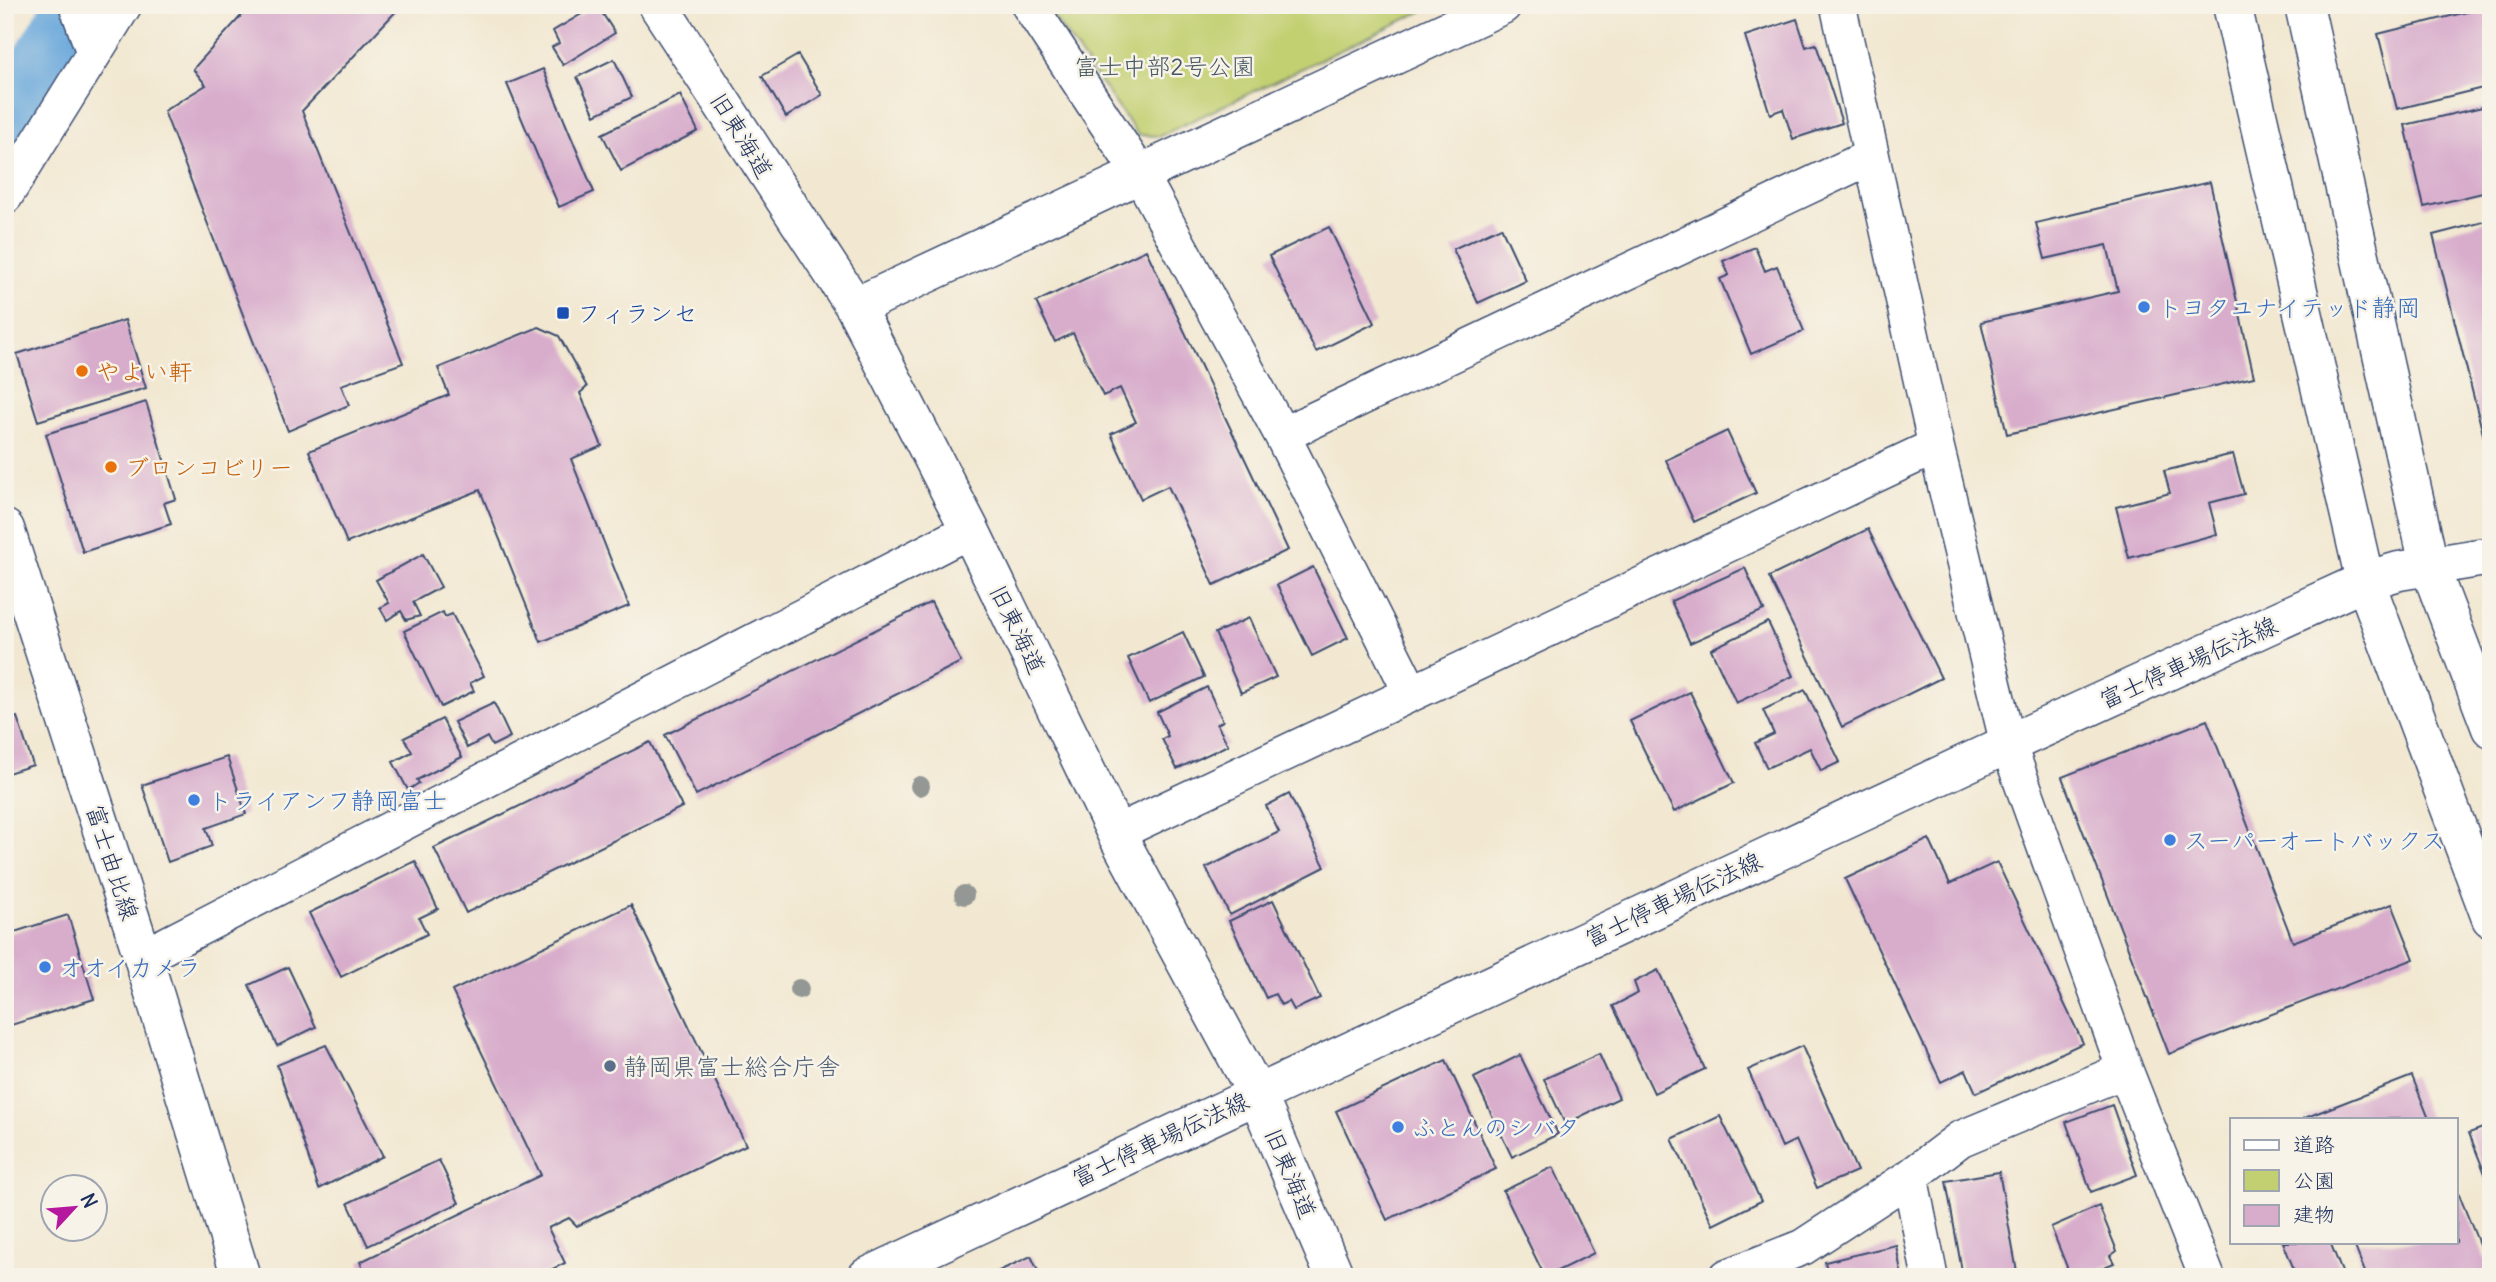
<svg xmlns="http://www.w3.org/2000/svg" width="2496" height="1282" viewBox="0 0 2496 1282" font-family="Delius,'Klee One',sans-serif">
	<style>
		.green { fill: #c3d072; stroke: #6f8068; stroke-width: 2 }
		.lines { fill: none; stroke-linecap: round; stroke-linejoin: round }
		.river { stroke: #69a7db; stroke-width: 74 }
		.building { fill: #d8adcc }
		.street-casing { stroke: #3b4b6f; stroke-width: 38 }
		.secondary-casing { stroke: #3b4b6f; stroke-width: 41 }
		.street { stroke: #fff; stroke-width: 35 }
		.secondary { stroke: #fff; stroke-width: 38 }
		.tree { fill: #939894 }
		.shop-dot { fill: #3f7fe0; stroke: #f7f3e8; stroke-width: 2.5 }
		.transit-dot { fill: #1a4fb4; stroke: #f7f3e8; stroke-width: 2.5 }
		.food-dot { fill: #e8710a; stroke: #f7f3e8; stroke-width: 2.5 }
		.service-dot { fill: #5c6f8a; stroke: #f7f3e8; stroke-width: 2.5 }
		.labels { text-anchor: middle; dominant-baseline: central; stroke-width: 5; stroke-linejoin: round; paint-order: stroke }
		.park-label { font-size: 24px; fill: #455763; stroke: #f7f3e8 }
		.street-label { font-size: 24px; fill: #1b2f5e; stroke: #f7f3e8 }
		.shop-label { font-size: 24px; fill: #366cbe; stroke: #f7f3e8; text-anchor: start }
		.transit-label { font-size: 24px; fill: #164399; stroke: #f7f3e8; text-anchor: start }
		.food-label { font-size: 24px; fill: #c56008; stroke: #f7f3e8; text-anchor: start }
		.service-label { font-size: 24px; fill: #4e5e75; stroke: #f7f3e8; text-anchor: start }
	</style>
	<rect width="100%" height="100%" fill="#f7f3e8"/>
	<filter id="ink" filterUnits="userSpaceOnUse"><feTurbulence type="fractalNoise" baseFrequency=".0143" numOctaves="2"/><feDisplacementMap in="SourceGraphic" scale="14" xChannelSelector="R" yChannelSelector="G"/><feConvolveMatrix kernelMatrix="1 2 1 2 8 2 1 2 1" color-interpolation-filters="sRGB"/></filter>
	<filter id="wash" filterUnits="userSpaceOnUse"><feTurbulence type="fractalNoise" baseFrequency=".00686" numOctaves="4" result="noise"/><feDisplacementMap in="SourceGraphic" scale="28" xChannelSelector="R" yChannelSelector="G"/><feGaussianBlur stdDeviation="1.57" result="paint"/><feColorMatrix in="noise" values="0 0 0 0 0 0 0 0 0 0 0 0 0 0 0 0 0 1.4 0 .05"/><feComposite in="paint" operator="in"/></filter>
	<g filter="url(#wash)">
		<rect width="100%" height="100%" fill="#f2e8d1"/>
		<path class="green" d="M1045 5H1435L1160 136 1138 135Z"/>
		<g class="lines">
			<path class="river" d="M5 138 84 5"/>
		</g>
		<g id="blocks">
			<path class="building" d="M251 5H402L302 111 403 363 341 385 349 405 288 431 164 111 206 85 193 69Z
				M597 5 615 33 563 65 552 47 559 43 553 31Z
				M2491 6V86L2397 109 2378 34Z
				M1797 19 1806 47 1816 44 1842 123 1793 139 1783 109 1770 114 1745 36Z
				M798 55 822 95 786 117 762 76Z
				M614 59 632 97 595 115 577 77Z
				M543 69 594 192 559 207 507 84Z
				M680 95 698 131 621 171 602 134Z
				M2491 105V191L2424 207 2405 125Z
				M2210 182 2254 377 2007 434 1981 322 2118 291 2107 245 2045 259 2036 223Z
				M2491 220V436L2484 438 2433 235Z
				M1329 227 1375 323 1316 352 1269 256Z
				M1501 227 1526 281 1478 303 1453 249Z
				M1755 247 1765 271 1777 266 1804 331 1751 354 1720 279 1729 275 1723 261Z
				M1146 250 1288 550 1214 585 1168 486 1141 499 1111 434 1136 422 1120 388 1103 396 1073 333 1055 342 1036 302Z
				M125 320 146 388 38 421 17 354Z
				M539 327 559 336 587 387 580 393 602 446 571 459 629 606 541 642 480 490 347 543 309 451 449 395 438 368Z
				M146 402 176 499 164 503 171 524 83 552 46 434Z
				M1727 431 1756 493 1694 522 1666 460Z
				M2233 454 2244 494 2209 503 2217 534 2129 558 2116 507 2170 493 2164 471Z
				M1868 529 1941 678 1842 727 1769 577Z
				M423 554 441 587 413 602 420 616 406 620 401 611 387 620 380 608 389 603 376 580Z
				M1313 567 1348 638 1312 656 1277 585Z
				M1745 568 1764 610 1690 643 1671 601Z
				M931 602 961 662 696 795 665 735Z
				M443 612 445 617 452 614 484 676 470 683 474 691 441 707 404 631Z
				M1249 618 1276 677 1241 693 1215 633Z
				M1768 622 1793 676 1736 703 1711 649Z
				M1183 632 1204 677 1149 703 1128 658Z
				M1207 687 1223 721 1217 724 1228 745 1177 769 1162 739 1168 736 1157 712Z
				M1805 690 1840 762 1821 771 1810 748 1767 768 1755 743 1774 734 1763 710Z
				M1690 692 1734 783 1674 812 1630 721Z
				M494 703 510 737 492 746 487 737 467 748 454 722Z
				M17 717 33 765 5 774V721Z
				M442 719 462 757 417 780 419 783 408 790 393 762 412 752 404 738Z
				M2207 720 2293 942 2392 904 2414 959 2169 1054 2062 777Z
				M650 742 682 807 466 913 434 848Z
				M227 757 246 814 206 828 212 846 168 862 142 785Z
				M1289 794 1325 867 1230 915 1206 868 1279 832 1266 806Z
				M1929 839 1950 884 1997 862 2083 1043 1976 1093 1966 1070 1941 1082 1845 879Z
				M415 861 438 909 419 918 427 934 341 977 309 913Z
				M1273 900 1320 998 1294 1010 1289 1001 1281 1005 1275 994 1266 998 1229 921Z
				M631 905 746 1145 577 1226 569 1218 548 1228 565 1263 536 1277H367L360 1262 541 1175 452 991Z
				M68 915 94 999 5 1027V935Z
				M288 967 316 1027 277 1046 249 985Z
				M1658 970 1705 1069 1654 1093 1613 1006 1638 993 1634 982Z
				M326 1045 383 1156 319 1189 277 1065Z
				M1802 1046 1857 1171 1817 1188 1796 1140 1782 1147 1748 1070Z
				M1599 1054 1619 1098 1565 1124 1544 1079Z
				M1520 1055 1558 1134 1512 1157 1474 1078Z
				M1446 1060 1496 1169 1387 1220 1336 1111Z
				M2412 1076 2429 1119H2302Z
				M2112 1105 2137 1175 2091 1192 2066 1122Z
				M1720 1116 1761 1201 1713 1225 1672 1139Z
				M2491 1125V1189L2469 1133Z
				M439 1160 459 1203 368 1246 348 1203Z
				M1553 1167 1594 1253 1545 1277 1503 1191Z
				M1999 1172 2018 1277H1963L1946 1181Z
				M2456 1187 2491 1274 2367 1277 2353 1242H2456Z
				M2099 1206 2117 1251 2110 1256 2114 1263 2080 1277H2071L2051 1227Z
				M2283 1242H2330L2344 1277H2297Z
				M1896 1245 1902 1277H1829L1825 1262Z
				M1031 1256 1041 1277H986Z"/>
		</g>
	</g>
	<g filter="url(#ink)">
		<use href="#blocks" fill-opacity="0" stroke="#3b4b6f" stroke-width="2"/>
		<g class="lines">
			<g class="street-casing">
				<path id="street" d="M77 5 94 52
					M1029 5 1140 174 1282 435 1411 692
					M1838 5 1936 446 2008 744 2125 1070 2207 1277
					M5 196 124 5
					M1282 435 1870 157
					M1116 833 1936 446
					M143 957 970 530
					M1910 1177 1930 1277
					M1727 1277 1803 1247 1910 1177 1960 1139 2125 1070"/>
			</g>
			<g class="secondary-casing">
				<path id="secondary" d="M658 5 855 307 970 530 1116 833 1257 1094 1335 1277
					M2232 5 2365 581 2491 918
					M2304 5 2429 565 2491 728
					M855 307 1502 5
					M5 529 143 957 241 1277
					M867 1277 2008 744 2365 581 2399 571 2491 556"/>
			</g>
			<use href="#street" class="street"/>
			<use href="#secondary" class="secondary"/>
		</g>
		<g class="tree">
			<circle cx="920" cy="786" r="10"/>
			<circle cx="964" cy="895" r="10"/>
			<circle cx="799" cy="989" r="10"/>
		</g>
	</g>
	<g class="shop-dot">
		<circle cx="2144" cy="307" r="7"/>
		<circle cx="194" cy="800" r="7"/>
		<circle cx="2170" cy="840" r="7"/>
		<circle cx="45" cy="967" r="7"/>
		<circle cx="1398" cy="1127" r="7"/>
	</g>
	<rect class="transit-dot" x="556" y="306" width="14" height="14" rx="3.5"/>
	<g class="food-dot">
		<circle cx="82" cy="371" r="7"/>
		<circle cx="111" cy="467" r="7"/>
	</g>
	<circle class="service-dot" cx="610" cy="1066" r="7"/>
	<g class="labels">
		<g class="park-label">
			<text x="1165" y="66">富士中部2号公園</text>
		</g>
		<g class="street-label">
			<text transform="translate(742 135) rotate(58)">旧東海道</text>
			<text transform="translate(1018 629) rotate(64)">旧東海道</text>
			<text transform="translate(2188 662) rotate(-24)">富士停車場伝法線</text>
			<text transform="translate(113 862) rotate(72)">富士由比線</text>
			<text transform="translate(1673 899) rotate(-25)">富士停車場伝法線</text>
			<text transform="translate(1160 1139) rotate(-25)">富士停車場伝法線</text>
			<text transform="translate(1291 1173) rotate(67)">旧東海道</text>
		</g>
		<g class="shop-label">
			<text x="2158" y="307">トヨタユナイテッド静岡</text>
			<text x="208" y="800">トライアンフ静岡富士</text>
			<text x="2184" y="840">スーパーオートバックス</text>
			<text x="59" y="967">オオイカメラ</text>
			<text x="1412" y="1127">ふとんのシバタ</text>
		</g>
		<g class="transit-label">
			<text x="577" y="313">フィランセ</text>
		</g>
		<g class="food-label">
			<text x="96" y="371">やよい軒</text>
			<text x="125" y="467">ブロンコビリー</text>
		</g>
		<g class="service-label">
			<text x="624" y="1066">静岡県富士総合庁舎</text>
		</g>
	</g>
	<rect width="2496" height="1282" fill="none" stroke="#f7f3e8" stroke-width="28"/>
	<rect x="2230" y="1118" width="228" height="126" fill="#f7f3e8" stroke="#9fa5b1" stroke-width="2"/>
	<rect x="2244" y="1140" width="35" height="10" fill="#ffffff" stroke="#9fa5b1" stroke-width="2"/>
	<text x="2293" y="1152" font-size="21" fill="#1b2f5e">道路</text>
	<rect x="2244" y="1170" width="35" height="21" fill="#c3d072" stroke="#9fa5b1" stroke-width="2"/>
	<text x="2293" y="1188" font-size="21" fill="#1b2f5e">公園</text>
	<rect x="2244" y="1205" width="35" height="21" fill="#d8adcc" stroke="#9fa5b1" stroke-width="2"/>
	<text x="2293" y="1222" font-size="21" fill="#1b2f5e">建物</text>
	<g transform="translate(74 1208) rotate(64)"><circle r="33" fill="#f7f3e8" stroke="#9fa5b1" stroke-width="2"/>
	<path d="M0-5L12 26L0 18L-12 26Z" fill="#b5179e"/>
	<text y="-10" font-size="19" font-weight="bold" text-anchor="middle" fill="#1b2f5e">N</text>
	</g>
</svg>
